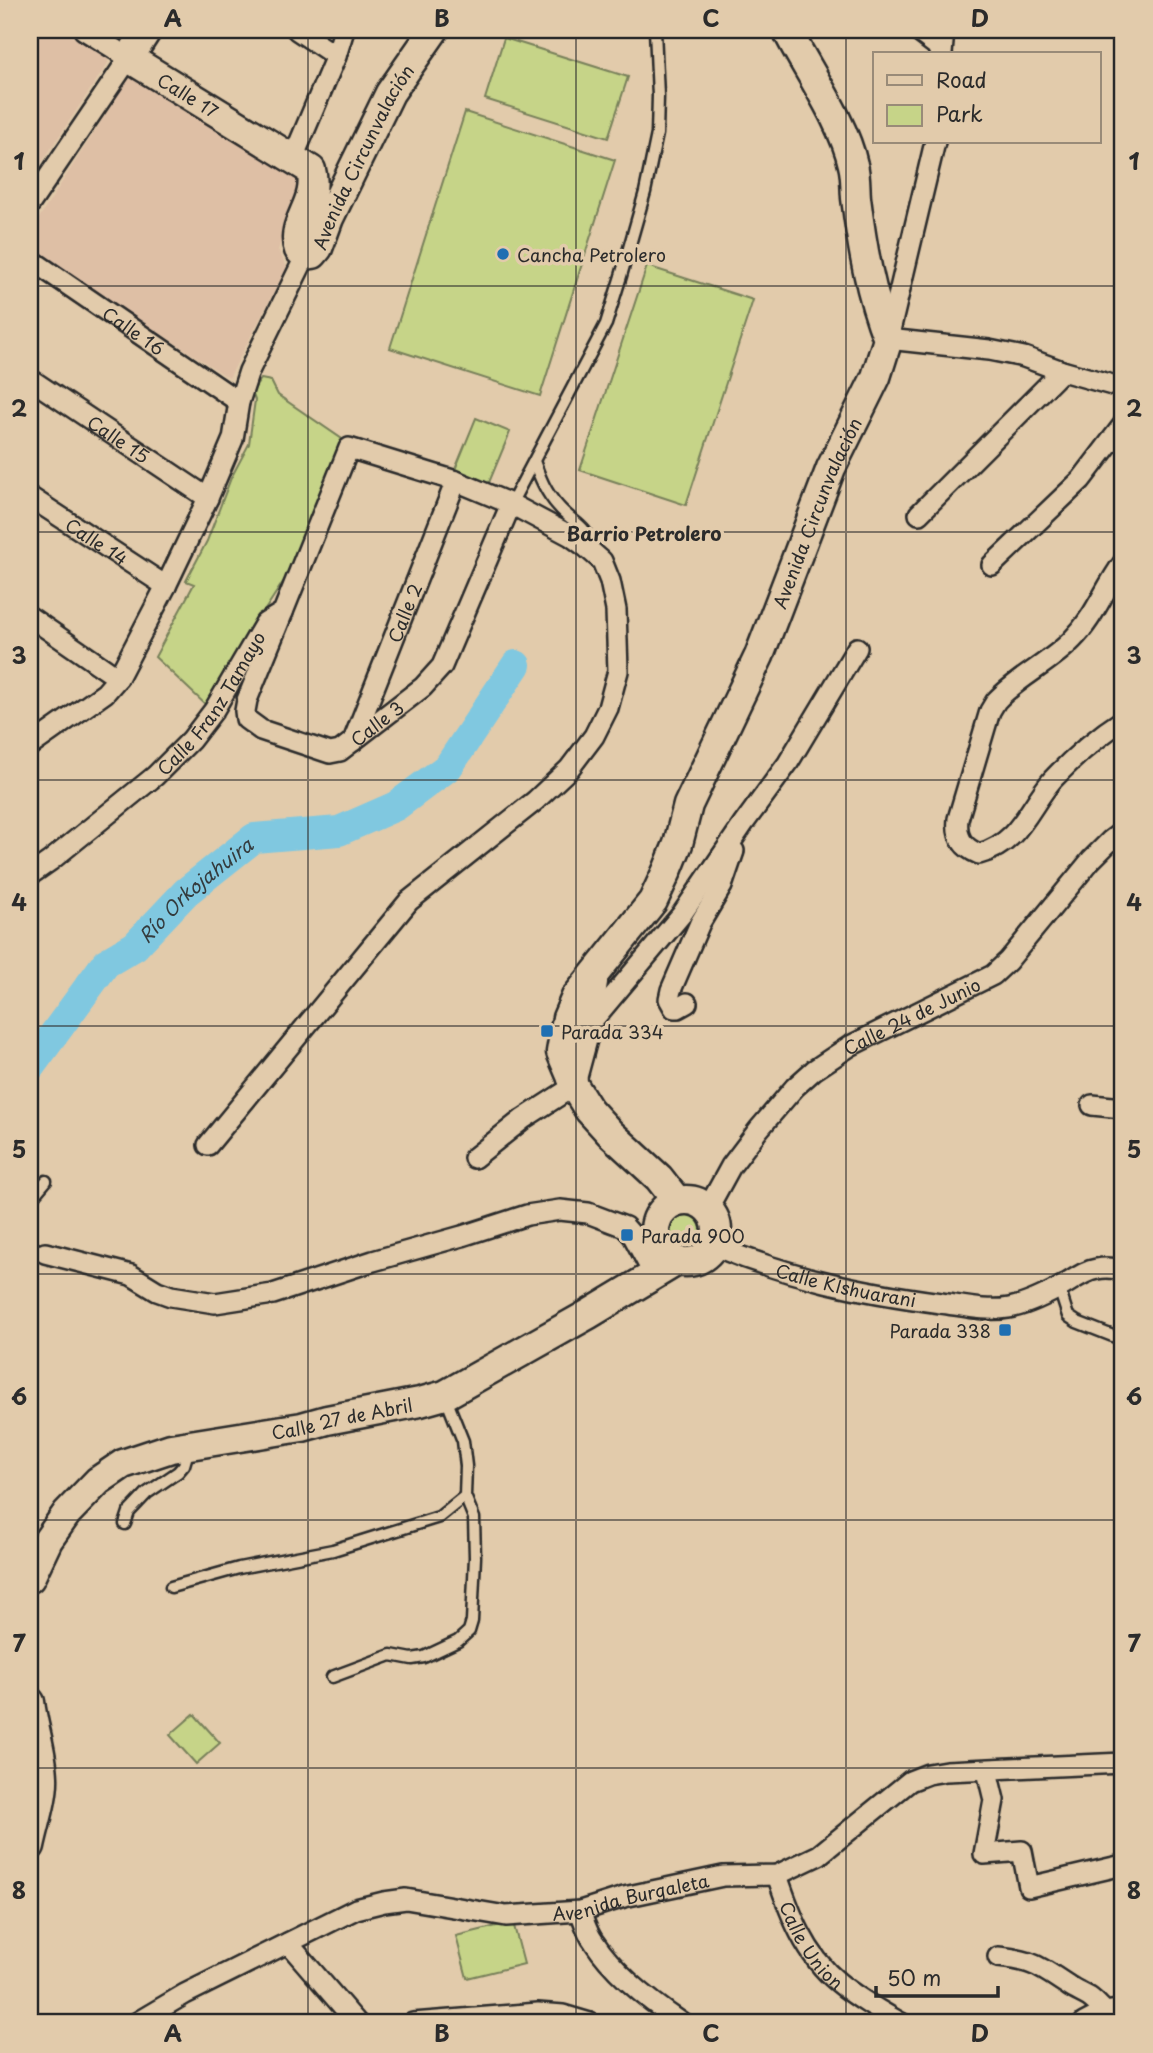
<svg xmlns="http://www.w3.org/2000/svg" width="1153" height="2053" viewBox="0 0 1153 2053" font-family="'Playpen Sans',sans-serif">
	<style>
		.built { fill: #debfa5 }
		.green { fill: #c6d488; stroke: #78805a; stroke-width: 2 }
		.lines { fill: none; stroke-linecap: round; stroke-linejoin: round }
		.river { stroke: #80c8e0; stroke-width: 30 }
		.lane-casing { stroke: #2b2b2b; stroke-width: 15 }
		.street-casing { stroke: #2b2b2b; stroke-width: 24 }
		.secondary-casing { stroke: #2b2b2b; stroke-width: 33 }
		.lane { stroke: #e2cbab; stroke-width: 10 }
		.street { stroke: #e2cbab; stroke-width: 19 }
		.secondary { stroke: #e2cbab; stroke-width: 28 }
		.grid { fill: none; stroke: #2b2b2b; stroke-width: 2; stroke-opacity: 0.55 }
		.poi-dot { fill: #1f6fb2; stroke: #e2cbab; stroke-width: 2.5 }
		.labels { text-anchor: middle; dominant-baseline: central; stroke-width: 7; stroke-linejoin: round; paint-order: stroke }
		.street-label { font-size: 18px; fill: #2b2b2b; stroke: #e2cbab }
		.poi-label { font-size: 18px; fill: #2b2b2b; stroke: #e2cbab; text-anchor: start }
		.neighbourhood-label { font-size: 19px; font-weight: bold; fill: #2b2b2b; stroke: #e2cbab }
		.water-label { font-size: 19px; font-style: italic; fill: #343b3d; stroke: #e2cbab }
		.neatline { fill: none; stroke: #2b2b2b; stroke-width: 2.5 }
		.grid-label { font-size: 23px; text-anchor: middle; font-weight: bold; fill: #2b2b2b }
	</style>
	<rect width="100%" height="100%" fill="#e2cbab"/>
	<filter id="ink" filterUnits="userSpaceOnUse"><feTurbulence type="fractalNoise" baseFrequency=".0143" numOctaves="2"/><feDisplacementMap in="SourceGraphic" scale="14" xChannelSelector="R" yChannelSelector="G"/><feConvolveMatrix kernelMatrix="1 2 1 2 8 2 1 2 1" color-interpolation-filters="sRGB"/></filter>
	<g filter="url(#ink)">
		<path class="built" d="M30 30H63L108 59V63L30 180Z
			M138 64 303 179 278 250 287 267 229 378 30 249V232Z"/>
		<path class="green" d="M504 38 628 77 608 138 485 99Z
			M465 112 615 160 540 396 390 348Z
			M647 266 753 300 686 505 580 470Z
			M261 379 271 381 278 395 342 439 302 553 257 622 207 706 155 657 194 584 186 581 207 541 231 478 249 444 255 400 252 392Z
			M476 418 510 432 488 485 454 472Z
			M667 1231a17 17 0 1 1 34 0a17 17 0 1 1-34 0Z
			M194 1714 220 1743 196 1764 170 1735Z
			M513 1922 524 1964 467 1978 456 1936Z"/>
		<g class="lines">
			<path class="river" id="s1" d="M30 1067 106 963 135 946 186 892 254 838 339 831 396 806 448 767 516 665"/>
			<g class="lane-casing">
				<path id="lane" d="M534 461C540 478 546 493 558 506 573 524 586 523 593 549
					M511 504 606 324 621 276 645 192 657 134 658 96 655 30
					M30 1200 46 1181
					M30 1246 45 1253
					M1059 1288 1068 1316 1077 1322 1123 1340
					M125 1524 129 1512 147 1493 178 1472 184 1465 189 1448
					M171 1587 239 1568 333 1550 394 1531 439 1517 465 1496
					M332 1677 391 1655 412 1659 424 1657 458 1641 469 1631 472 1621 475 1557 474 1518 465 1496 466 1466 463 1441 445 1396"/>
			</g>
			<g class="street-casing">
				<g id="street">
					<path d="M297 30 336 56"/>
					<path d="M916 30 937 46 940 54"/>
					<path d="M942 54 944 30"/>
					<path d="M935 142 888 339 989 350 1024 357 1062 371 1123 388"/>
					<path d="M293 158 336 56 344 30"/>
					<path d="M30 204 129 58 84 30"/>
					<path id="s2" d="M30 259 239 402"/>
					<path id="s3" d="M30 379 208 498"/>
					<path id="s4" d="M30 497 166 586"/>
					<path d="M919 514 1062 371"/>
					<path d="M1123 563C1104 589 1095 617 1072 640 1050 663 1018 677 996 701L990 711 958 819C956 837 962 847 979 854 1020 843 1028 808 1053 779 1074 757 1098 736 1123 720"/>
					<path d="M992 565 1081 480 1123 425"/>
					<path id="s5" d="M283 612 247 700 245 711 246 719 261 730 330 753 340 751 423 687 442 666 511 504"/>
					<path d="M30 617 118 678"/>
					<path id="s6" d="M353 741 456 481"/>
					<path d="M30 746 105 693 118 678 166 586 208 498 233 439 239 402 249 371 306 255"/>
					<path id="s7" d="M30 875 50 861 155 776 191 740 214 710 265 623 283 612 349 448 456 481 511 504 571 536 586 547 602 561 610 581 616 610 618 671 608 708 594 736 569 769 535 801 409 901 208 1145"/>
					<path d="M687 1003 678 1008H674L669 999 671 990 700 923 722 886 734 851"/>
					<path d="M588 1026 682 914 744 823 788 763 857 648"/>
					<path d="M1092 1105 1123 1108"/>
					<path d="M474 1158 523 1119 574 1086"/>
					<path id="s8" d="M708 1208 731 1166 759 1129 795 1087 814 1070 850 1046 993 975 1008 961 1091 860 1111 840 1123 831"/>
					<path id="s9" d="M714 1246C789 1277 860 1292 941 1303 963 1306 987 1312 1009 1308 1026 1305 1044 1296 1059 1288 1071 1282 1083 1271 1097 1269 1106 1267 1114 1268 1123 1270"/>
					<path d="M45 1253 131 1275 157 1291 171 1296 215 1303 273 1294 373 1261 462 1236 527 1215 560 1210 588 1213 625 1227 633 1236 654 1275"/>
					<path d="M987 1771 994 1800 984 1854 1022 1851 1029 1887 1123 1865"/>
					<path id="s10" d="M777 1875C790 1914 805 1955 838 1982 857 1998 880 2011 901 2023"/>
					<path d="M580 1911C584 1921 587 1933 594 1942 614 1973 651 2002 682 2023"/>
					<path d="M288 1943 357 2023"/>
					<path d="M998 1957C1032 1960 1041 1967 1069 1986 1075 1990 1082 1993 1089 1997 1095 2001 1100 2007 1105 2012"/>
					<path id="s11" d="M136 2023 185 1994 356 1909 384 1902 406 1899 506 1916 580 1911 624 1897 723 1876 777 1875 819 1855 910 1781 928 1774 946 1771 1123 1763"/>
					<path d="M413 2023 538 2013 563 2015 590 2023"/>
					<path d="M1084 2023 1105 2012 1123 2009"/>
				</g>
			</g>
			<g class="secondary-casing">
				<g id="secondary">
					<path id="s12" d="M147 30 129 58 311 170C320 203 289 222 299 250L306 255 313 254 318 248 329 218 390 93 434 30"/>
					<path d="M572 1078 585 1030 593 982"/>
					<circle cx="686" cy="1231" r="31"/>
					<path id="s13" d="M677 1201 659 1178 610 1133 589 1110 574 1086 572 1078 561 1052 567 1018 576 997 653 901 667 871 678 844 688 805 759 656 831 468 876 377 888 339C870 294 862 246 856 198 855 187 856 176 853 165 844 122 807 70 787 30"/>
					<path id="s14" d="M30 1578 48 1540 67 1513 98 1481 123 1464 171 1448 302 1427 327 1420 420 1402 445 1395 589 1314 677 1261"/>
					<path d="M30 1702C33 1727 42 1751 43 1777 44 1797 34 1826 30 1846"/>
				</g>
			</g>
			<use href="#lane" class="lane"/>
			<use href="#street" class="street"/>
			<use href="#secondary" class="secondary"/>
		</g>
	</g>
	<path class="grid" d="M308 30V2023M576 30V2023M846 30V2023M30 286H1123M30 532H1123M30 780H1123M30 1026H1123M30 1274H1123M30 1520H1123M30 1768H1123"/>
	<g class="poi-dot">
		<circle cx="503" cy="254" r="7"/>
		<rect x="540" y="1024" width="14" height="14" rx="3.5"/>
		<rect x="620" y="1228" width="14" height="14" rx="3.5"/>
		<rect x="998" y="1323" width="14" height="14" rx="3.5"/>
	</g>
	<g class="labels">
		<g class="street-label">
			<text stroke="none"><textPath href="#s12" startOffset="103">Calle 17</textPath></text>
			<text stroke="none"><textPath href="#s12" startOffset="455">Avenida Circunvalación</textPath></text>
			<text stroke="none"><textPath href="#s2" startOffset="126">Calle 16</textPath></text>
			<text stroke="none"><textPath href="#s3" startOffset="107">Calle 15</textPath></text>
			<text stroke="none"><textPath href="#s13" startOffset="794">Avenida Circunvalación</textPath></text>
			<text stroke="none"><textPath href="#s4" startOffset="80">Calle 14</textPath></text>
			<text stroke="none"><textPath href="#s6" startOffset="138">Calle 2</textPath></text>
			<text stroke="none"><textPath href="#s7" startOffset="252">Calle Franz Tamayo</textPath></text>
			<text stroke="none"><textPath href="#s5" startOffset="262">Calle 3</textPath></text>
			<text stroke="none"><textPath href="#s8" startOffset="287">Calle 24 de Junio</textPath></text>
			<text stroke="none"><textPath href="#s9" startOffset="138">Calle KIshuarani</textPath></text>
			<text stroke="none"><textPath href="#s14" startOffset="374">Calle 27 de Abril</textPath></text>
			<text stroke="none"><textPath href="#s11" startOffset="527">Avenida Burgaleta</textPath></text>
			<text stroke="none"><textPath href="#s10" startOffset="79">Calle Union</textPath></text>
		</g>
		<g class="poi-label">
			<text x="517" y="254">Cancha Petrolero</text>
			<text x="561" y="1031">Parada 334</text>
			<text x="641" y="1235">Parada 900</text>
			<text x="991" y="1330" text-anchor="end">Parada 338</text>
		</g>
		<g class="neighbourhood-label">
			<text x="644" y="533">Barrio Petrolero</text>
		</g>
		<g class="water-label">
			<text stroke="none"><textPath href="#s1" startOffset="245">Río Orkojahuira</textPath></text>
		</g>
	</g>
	<rect width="1153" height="2053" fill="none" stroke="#e2cbab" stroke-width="77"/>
	<rect x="873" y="52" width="228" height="91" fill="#e2cbab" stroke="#998b78" stroke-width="2"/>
	<rect x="887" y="75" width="35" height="10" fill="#e2cbab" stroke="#998b78" stroke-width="2"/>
	<text x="936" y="88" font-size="21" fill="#2b2b2b">Road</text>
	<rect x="887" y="105" width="35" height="21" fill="#c6d488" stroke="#998b78" stroke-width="2"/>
	<text x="936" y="122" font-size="21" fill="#2b2b2b">Park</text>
	<path d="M876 1986v10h122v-10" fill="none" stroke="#2b2b2b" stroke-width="3.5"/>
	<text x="887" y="1986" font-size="21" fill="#2b2b2b" stroke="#e2cbab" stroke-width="5" paint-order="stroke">50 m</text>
	<rect x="38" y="38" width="1076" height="1976" class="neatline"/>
	<g class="grid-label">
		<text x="173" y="27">A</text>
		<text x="442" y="27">B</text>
		<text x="711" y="27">C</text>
		<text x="980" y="27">D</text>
		<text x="19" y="170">1</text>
		<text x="1134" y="170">1</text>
		<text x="19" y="417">2</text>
		<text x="1134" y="417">2</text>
		<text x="19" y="664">3</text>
		<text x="1134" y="664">3</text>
		<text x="19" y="911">4</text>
		<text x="1134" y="911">4</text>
		<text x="19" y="1158">5</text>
		<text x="1134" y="1158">5</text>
		<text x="19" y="1405">6</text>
		<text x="1134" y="1405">6</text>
		<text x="19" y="1652">7</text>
		<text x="1134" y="1652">7</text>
		<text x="19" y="1899">8</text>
		<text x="1134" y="1899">8</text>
		<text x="173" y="2042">A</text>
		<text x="442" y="2042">B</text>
		<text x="711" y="2042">C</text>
		<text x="980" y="2042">D</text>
	</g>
</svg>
